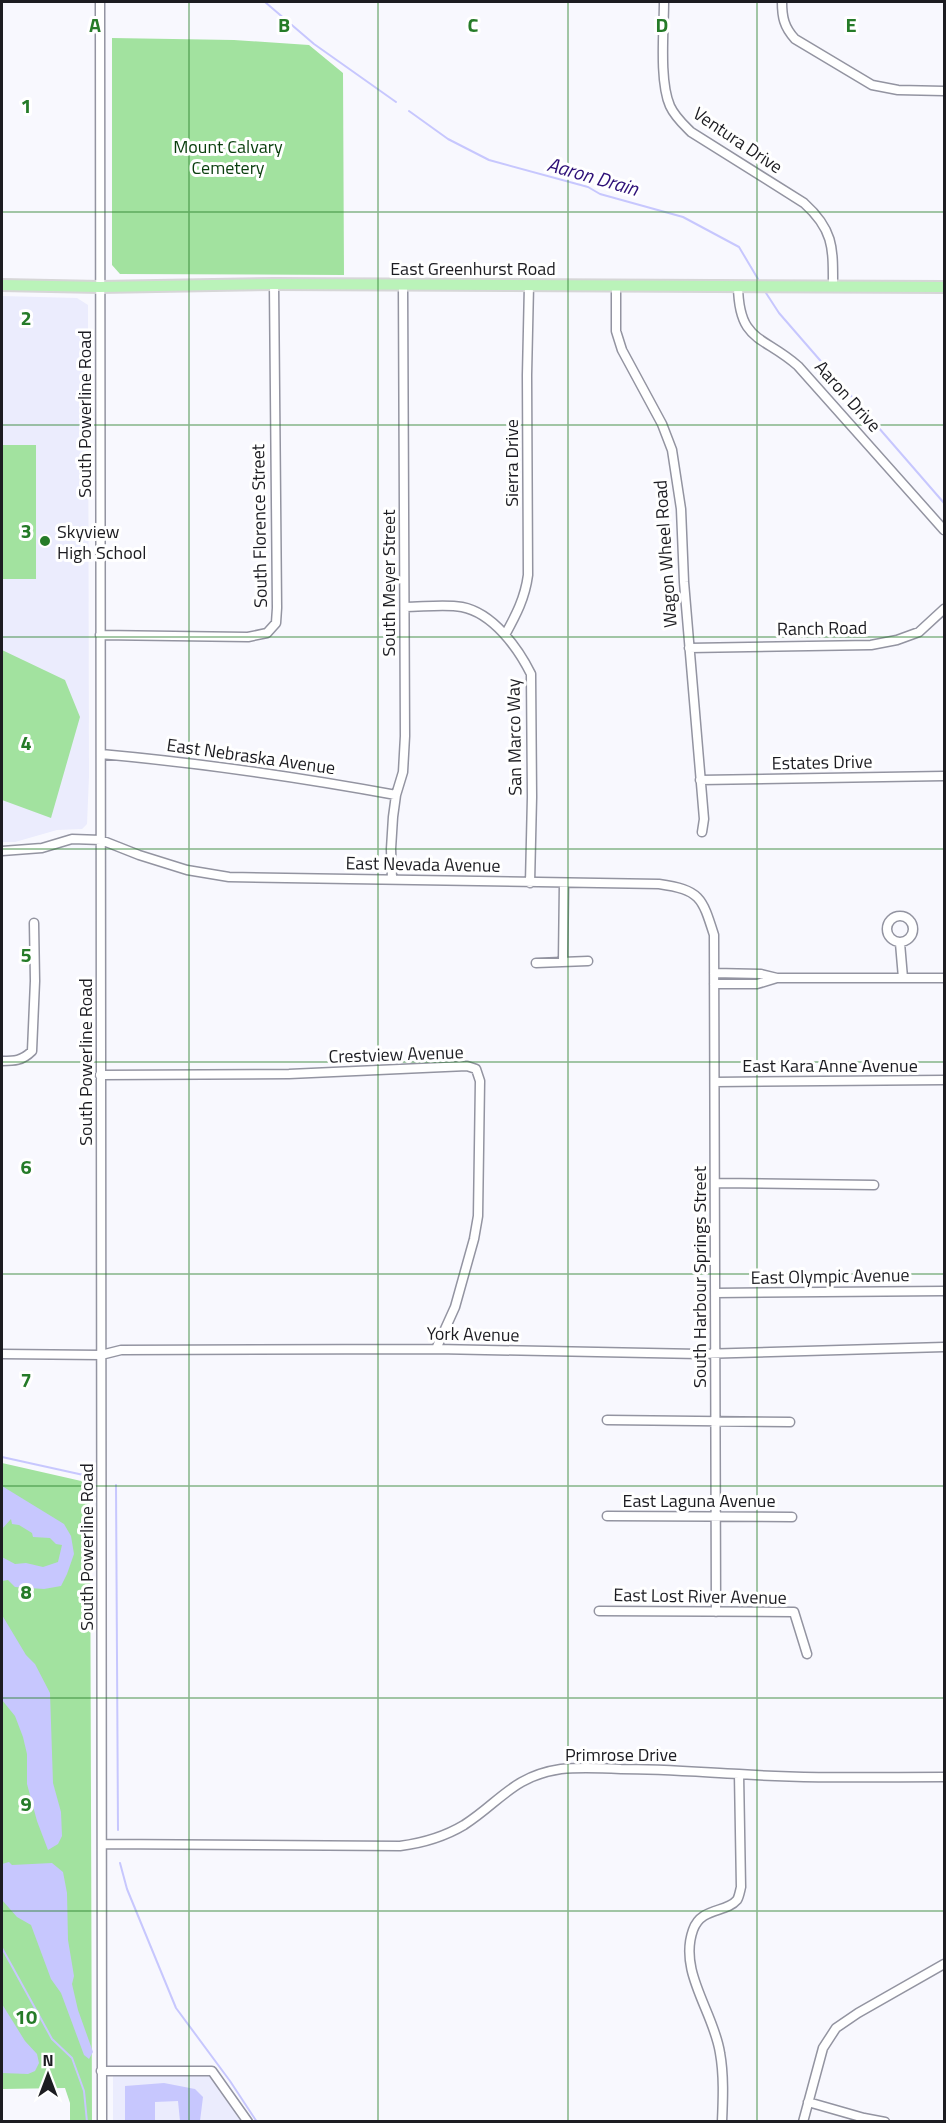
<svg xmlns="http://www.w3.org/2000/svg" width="946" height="2123" viewBox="0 0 946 2123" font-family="'Titillium Web',sans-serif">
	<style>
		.built { fill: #ebecfd }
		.green { fill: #a2e29f }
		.water { fill: #c7c7fe }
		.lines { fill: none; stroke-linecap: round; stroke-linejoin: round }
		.stream { stroke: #c7c7fe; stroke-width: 2 }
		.minor-casing { stroke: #9394a1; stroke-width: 11 }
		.major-casing { stroke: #d6d6d7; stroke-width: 14 }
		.minor { stroke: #fff; stroke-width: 8 }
		.major { stroke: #baf3b9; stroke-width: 10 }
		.grid { fill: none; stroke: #257b28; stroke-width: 1.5; stroke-opacity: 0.55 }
		.poi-dot { fill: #257b28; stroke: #fff; stroke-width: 2 }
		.labels { text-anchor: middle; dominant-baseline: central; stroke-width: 6; stroke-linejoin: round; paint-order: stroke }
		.street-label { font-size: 18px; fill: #1c1c21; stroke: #fff }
		.park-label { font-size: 18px; fill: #083d0c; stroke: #fff }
		.poi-label { font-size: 18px; fill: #1c1c21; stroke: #fff; text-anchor: start }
		.water-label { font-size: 20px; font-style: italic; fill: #2d0f77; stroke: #fff }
		.grid-label { font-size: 20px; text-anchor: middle; font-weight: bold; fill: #257b28; stroke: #fff; stroke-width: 6; stroke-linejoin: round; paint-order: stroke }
	</style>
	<rect width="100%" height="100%" fill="#f8f8fe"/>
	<path class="built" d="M2 296 77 298 88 305 89 777 87 824 82 829 57 830 15 842H2Z
		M113 2074H215L246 2121H113Z"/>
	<path class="green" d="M112 38 234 40 309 45 343 73 344 275 120 274 112 265Z
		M2 445H36V579H2Z
		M2 650 65 680 80 717 51 818 2 800Z
		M2 1463 90 1483 92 2121H70V2103L65 2088 2 2089Z"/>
	<path class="water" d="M2 1486 64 1524 71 1536 74 1554 67 1574 61 1586 44 1589 15 1587 8 1580 2 1581V1557L15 1564 26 1563 43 1567 58 1562 62 1545 56 1544 50 1538 33 1537 32 1533 19 1525 12 1524 11 1519 2 1529Z
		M2 1615 26 1655 35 1664 50 1693 53 1783 61 1812 62 1836 58 1844 48 1850 37 1821 27 1784V1754L23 1737 15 1716 2 1700Z
		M9 1862 12 1865 52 1863 63 1872 67 1893 68 1940 74 1976 72 1984 78 2010 93 2052 89 2059 84 2055 61 1993 51 1979 31 1925 17 1917 2 1900V1864Z
		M2 2004 25 2041 37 2054 39 2063 35 2071 28 2074 2 2073Z
		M164 2083 195 2089 203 2097 200 2121H180L178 2101 155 2102V2121H125V2086Z"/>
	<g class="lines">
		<path class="stream" d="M265 2 314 44 396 102
			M409 111 448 139 489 160 588 187 600 194 683 217 739 247 758 279
			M766 293 779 313 944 503
			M2 1457 88 1476
			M116 1485 118 1830
			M120 1863 127 1889 176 2008 230 2081 257 2122
			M2 1948 52 2039 72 2058 84 2091 87 2122"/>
		<g class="minor-casing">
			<path id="minor" d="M100 2 102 2122
				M664 2C664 30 659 81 670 106 675 117 683 124 691 132L804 203C834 230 833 248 833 286
				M782 2C782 17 784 27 795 39L872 85 898 90 944 91
				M616 285V331L622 350 662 424 672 450 681 509 684 582 704 819 702 832
				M738 286C739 343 763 335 798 366L944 530
				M405 607C423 607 444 604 462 607 493 613 518 648 531 674L532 797 530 883
				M100 635 248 637 267 633 276 623 277 608 274 284
				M505 635C516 615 525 598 528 575L527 375 529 285
				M689 648 871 645 897 640 919 632 944 609
				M101 754C200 763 298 777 396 795
				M700 780 944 776
				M2 851 42 848 72 839 101 840 139 855 187 870 229 877 659 884C700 890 702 897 714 935L716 1612
				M392 879 391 849 393 817 396 795 403 772 405 736 403 284
				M887 929a13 13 0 1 1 26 0a13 13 0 1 1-26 0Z
				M900 943 903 978
				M563 961 564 883
				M536 963 588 961
				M714 973 761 974 777 978H944
				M714 984H757L777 978
				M2 1061C14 1061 22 1061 32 1051L35 981 34 923
				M100 1075 289 1074 467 1066 476 1069 480 1081 478 1216 474 1239 455 1307 436 1349
				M715 1082 944 1080
				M715 1183 874 1185
				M715 1293 944 1291
				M2 1354 101 1355 121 1350 436 1349 699 1354 944 1347
				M607 1420 790 1422
				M607 1516 792 1517
				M599 1611 794 1612 807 1654
				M102 1844 400 1846C423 1843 444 1837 464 1825 500 1802 513 1776 561 1769 581 1767 601 1768 621 1769 660 1769 700 1772 739 1774 807 1779 876 1777 944 1777
				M101 2071H212L248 2122
				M808 2102 864 2118 885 2122
				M722 2122C723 2099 724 2075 720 2053 714 2012 678 1972 693 1930 701 1907 726 1913 737 1900 739 1897 740 1891 741 1887L739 1774
				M803 2122 823 2048 836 2028 858 2013 944 1964"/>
		</g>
		<g class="major-casing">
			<path id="major" d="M2 285 100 287 274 284 944 287"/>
		</g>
		<use href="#minor" class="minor"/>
		<use href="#major" class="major"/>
	</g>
	<path class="grid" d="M189 2V2122M378 2V2122M568 2V2122M757 2V2122M2 212H944M2 425H944M2 637H944M2 849H944M2 1062H944M2 1274H944M2 1486H944M2 1698H944M2 1911H944"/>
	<circle class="poi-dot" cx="45" cy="541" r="6"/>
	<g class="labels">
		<g class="street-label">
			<text transform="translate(738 140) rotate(34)">Ventura Drive</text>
			<text x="473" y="268">East Greenhurst Road</text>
			<text transform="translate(848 396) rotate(48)">Aaron Drive</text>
			<text transform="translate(84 414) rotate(-90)">South Powerline Road</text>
			<text transform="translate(511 463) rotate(-90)">Sierra Drive</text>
			<text transform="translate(259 526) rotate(-91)">South Florence Street</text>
			<text transform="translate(665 554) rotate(-94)">Wagon Wheel Road</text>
			<text transform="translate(388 583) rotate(-90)">South Meyer Street</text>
			<text transform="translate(822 628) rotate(-1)">Ranch Road</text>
			<text transform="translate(514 737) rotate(-91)">San Marco Way</text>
			<text transform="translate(251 756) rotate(8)">East Nebraska Avenue</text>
			<text transform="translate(822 762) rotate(-1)">Estates Drive</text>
			<text transform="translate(423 864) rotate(1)">East Nevada Avenue</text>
			<text transform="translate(396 1054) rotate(-2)">Crestview Avenue</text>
			<text transform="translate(85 1062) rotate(-90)">South Powerline Road</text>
			<text x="830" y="1065">East Kara Anne Avenue</text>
			<text transform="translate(830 1276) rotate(-1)">East Olympic Avenue</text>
			<text transform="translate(699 1277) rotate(-90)">South Harbour Springs Street</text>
			<text transform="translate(473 1334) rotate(1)">York Avenue</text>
			<text x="699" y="1500">East Laguna Avenue</text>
			<text transform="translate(86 1547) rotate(-90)">South Powerline Road</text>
			<text transform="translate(700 1596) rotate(1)">East Lost River Avenue</text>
			<text x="621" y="1754">Primrose Drive</text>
		</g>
		<g class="park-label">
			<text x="228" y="146">Mount Calvary<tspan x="228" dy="21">Cemetery</tspan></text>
		</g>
		<g class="poi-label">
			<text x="57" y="531">Skyview<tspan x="57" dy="21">High School</tspan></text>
		</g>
		<g class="water-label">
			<text transform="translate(593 176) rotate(16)">Aaron Drain</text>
		</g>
	</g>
	<g class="grid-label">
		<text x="95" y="32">A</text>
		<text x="284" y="32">B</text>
		<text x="473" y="32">C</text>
		<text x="662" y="32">D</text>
		<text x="851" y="32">E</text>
		<text x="26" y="113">1</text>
		<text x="26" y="325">2</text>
		<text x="26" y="538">3</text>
		<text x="26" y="750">4</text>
		<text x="26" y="962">5</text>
		<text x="26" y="1174">6</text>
		<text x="26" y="1387">7</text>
		<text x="26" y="1599">8</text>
		<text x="26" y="1811">9</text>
		<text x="26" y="2024">10</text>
	</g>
	<rect width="946" height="2123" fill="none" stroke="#1c1c21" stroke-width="6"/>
	<g transform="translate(48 2075)" stroke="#ffffff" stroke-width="4.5" paint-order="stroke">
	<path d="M0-4.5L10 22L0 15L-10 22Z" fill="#1c1c21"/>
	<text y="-9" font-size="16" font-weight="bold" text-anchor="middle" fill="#1c1c21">N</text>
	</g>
</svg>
